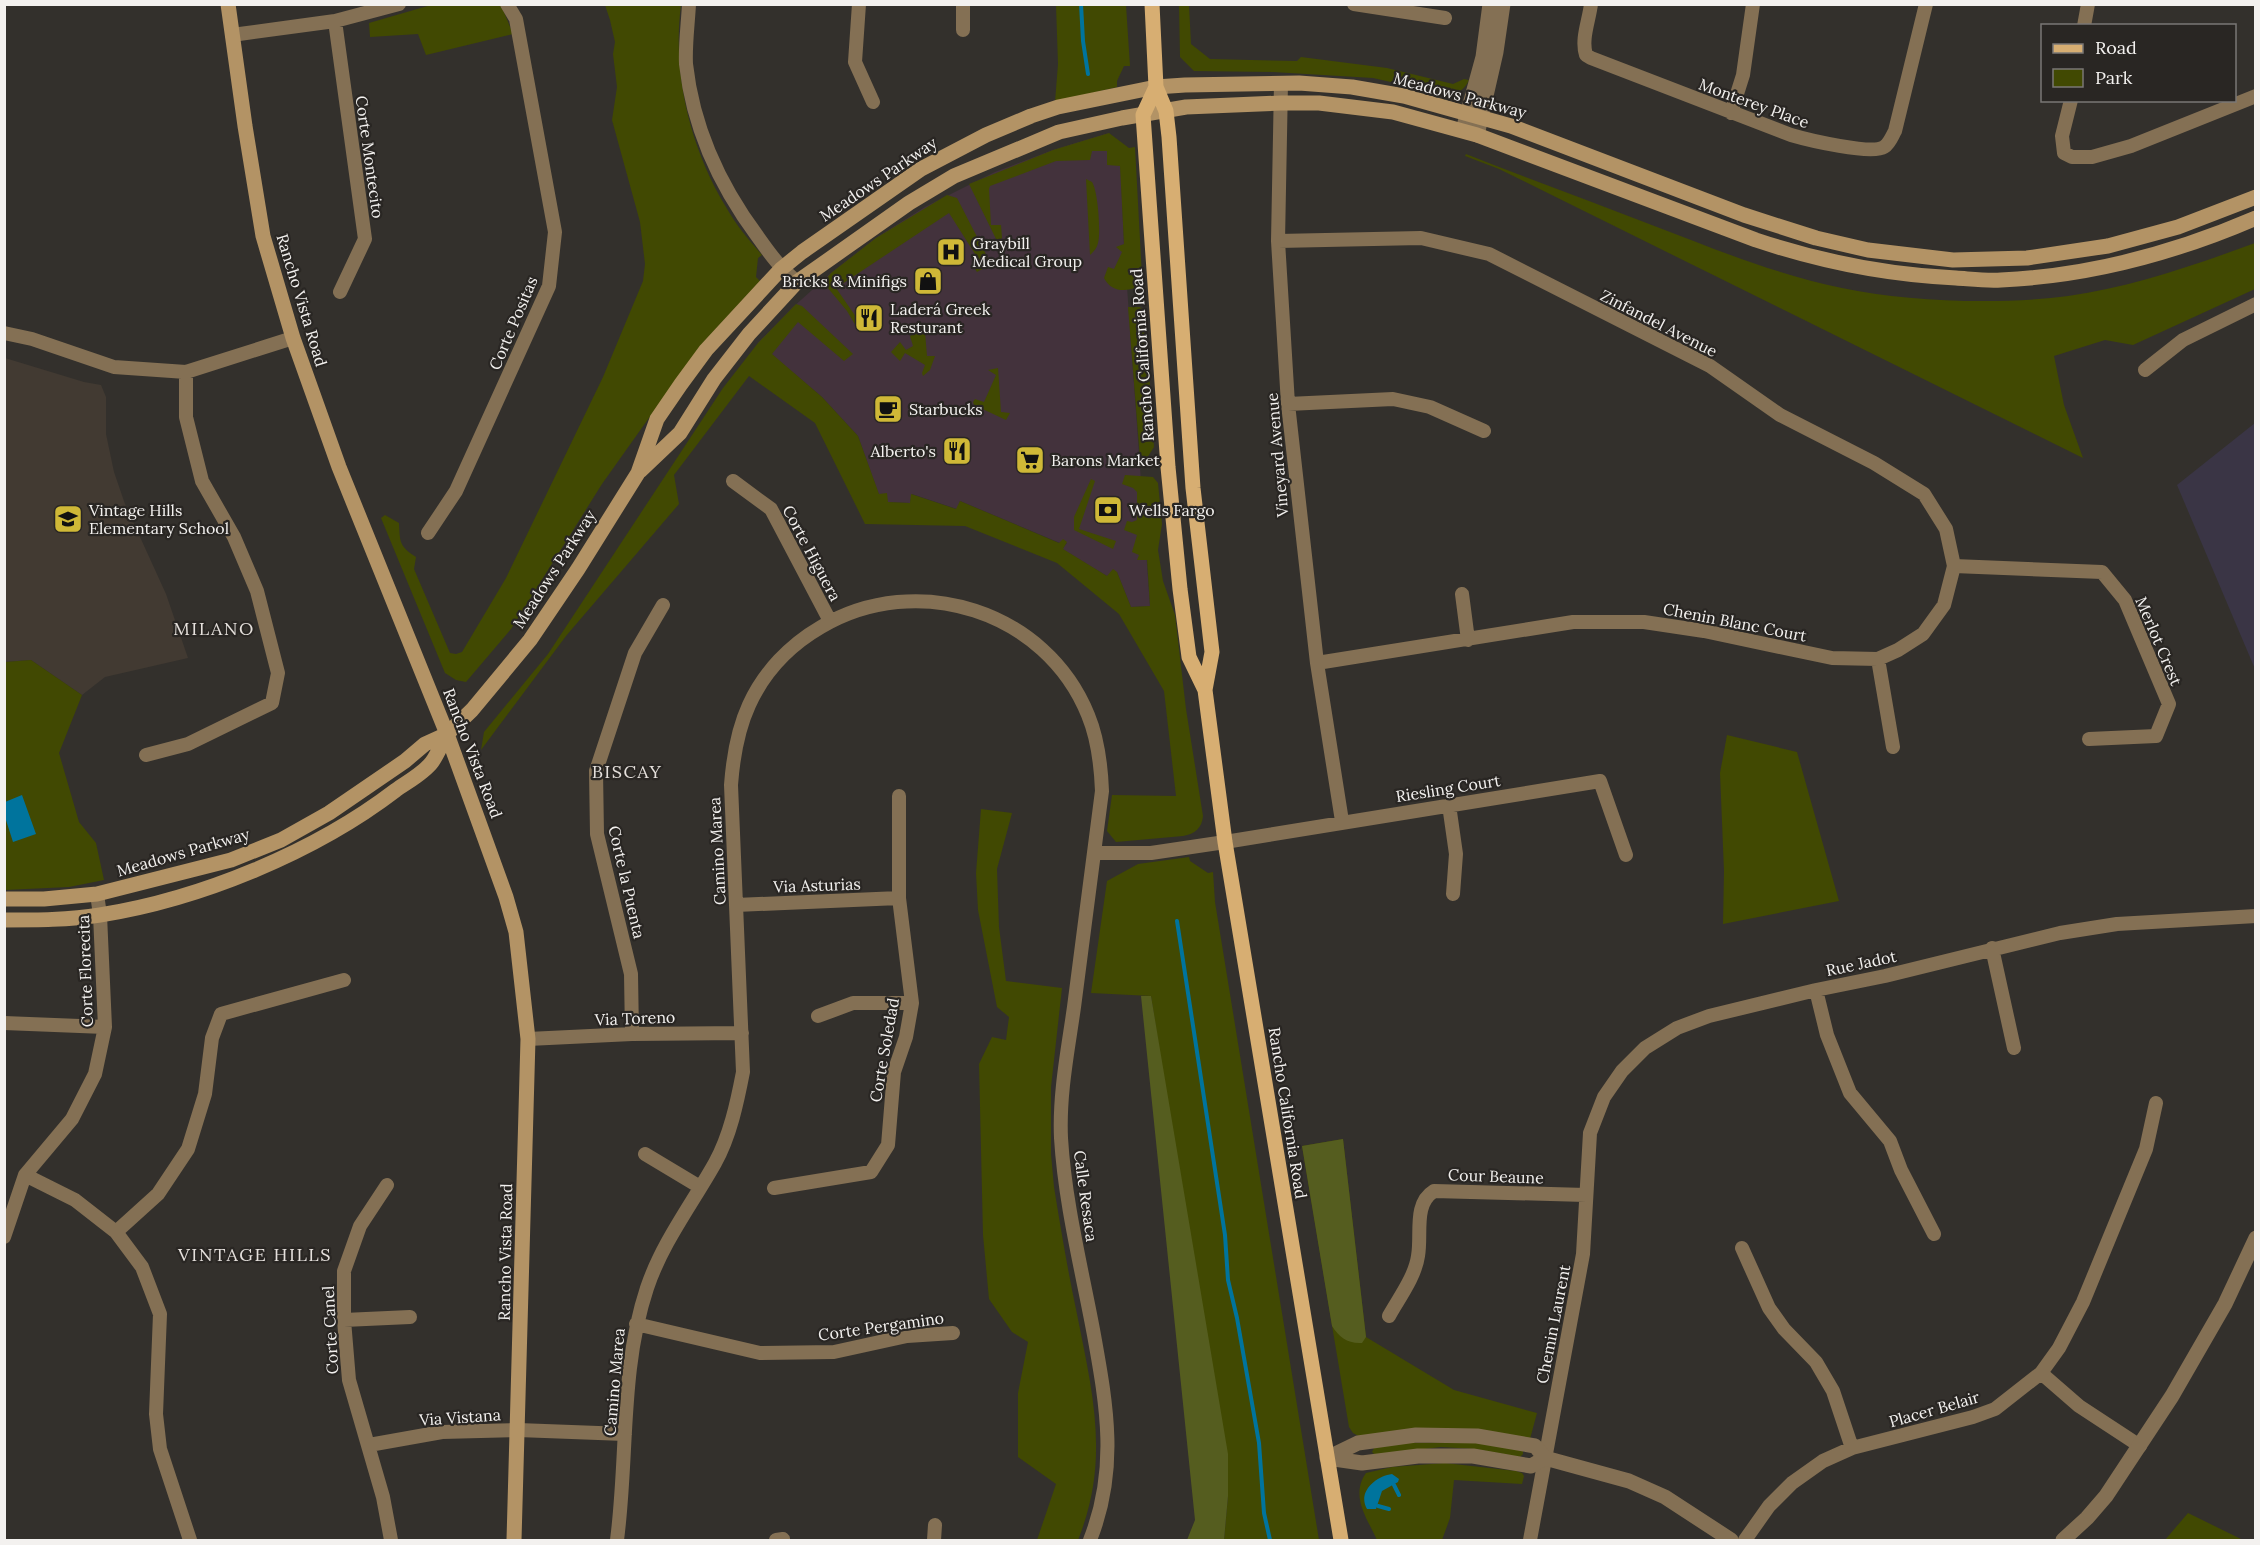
<svg xmlns="http://www.w3.org/2000/svg" width="2260" height="1545" font-family="Lora,serif">
<style>
.commercial{fill:#43323c}
.industrial{fill:#3a3545}
.built{fill:#423a32}
.green{fill:#414902}
.forest{fill:#555d1f}
.water{fill:#00749d}
.lines{fill:none;stroke-linecap:round;stroke-linejoin:round}
.stream{stroke:#00749d;stroke-width:4}
.minor{stroke:#847054;stroke-width:14}
.tertiary{stroke:#847054;stroke-width:15}
.secondary{stroke:#b39365;stroke-width:15}
.primary{stroke:#d7ae72;stroke-width:15}
.labels{text-anchor:middle;dominant-baseline:central;stroke-width:4.5;stroke-linejoin:round;paint-order:stroke}
.street-label{font-size:16px;fill:#f3f1ef;stroke:#292623}
.poi-label{font-size:16px;fill:#f3f1ef;stroke:#292623;text-anchor:start}
.neighbourhood-label{font-size:18px;letter-spacing:1.5px;fill:#e5e0dc;stroke:#292623}
</style>
<rect width="100%" height="100%" fill="#33302c"/>
<path class="commercial" d="M 1109,133 L 1120,154 L 1124,245 L 1150,606 L 1131,607 L 1117,572 L 1107,576 L 1062,549 L 1067,543 L 1060,543 L 960,501 L 957,509 L 912,494 L 910,503 L 888,502 L 879,495 L 858,436 L 822,397 L 758,343 L 792,308 L 831,273 L 876,238 L 925,207 L 995,172 L 1053,150 Z"/>
<path class="industrial" d="M 2255,423 L 2255,669 L 2177,485 Z"/>
<path class="built" d="M 5,358 L 84,382 L 101,385 L 106,397 L 106,434 L 114,472 L 125,504 L 166,594 L 188,658 L 105,677 L 82,695 L 31,660 L 5,662 Z"/>
<path class="green" d="M 431,5 L 501,5 L 513,34 L 426,55 L 418,34 L 370,37 L 369,23 Z
M 605,5 L 681,5 C 672,73 690,148 726,207 C 736,225 749,240 762,255 L 758,258 L 756,277 L 760,281 L 700,346 L 602,484 L 511,629 L 466,682 L 456,680 L 445,673 L 381,518 L 385,515 L 399,523 C 400,542 399,546 416,557 L 414,569 L 450,653 L 456,654 L 462,652 L 506,578 L 603,377 L 643,281 L 645,264 L 640,222 L 612,120 L 617,87 L 613,54 L 615,42 L 610,20 Z
M 1056,5 L 1126,5 L 1130,66 L 1124,66 L 1117,81 L 1117,87 L 1055,102 L 1058,64 Z
M 1179,5 L 1189,5 L 1191,44 L 1210,59 L 1297,61 L 1301,57 L 1387,68 L 1453,84 L 1464,79 L 1469,80 C 1465,89 1458,94 1448,95 L 1373,78 L 1273,72 L 1194,71 L 1180,57 Z
M 1109,133 L 1129,148 L 1135,147 L 1142,277 L 1138,287 C 1125,292 1111,292 1104,278 L 1108,267 L 1114,269 L 1122,252 L 1116,247 L 1124,244 L 1120,166 L 1107,165 L 1107,151 L 1092,151 L 1090,160 L 1056,161 L 990,186 L 989,189 L 991,225 L 1001,225 L 1002,238 L 999,240 L 996,239 L 969,184 L 1053,150 Z
M 1466,154 C 1529,179 1593,202 1657,227 C 1717,250 1778,275 1842,288 C 1908,302 2001,305 2068,296 C 2132,287 2195,265 2255,243 L 2255,289 L 2133,345 L 2105,340 L 2054,356 L 2064,405 L 2083,458 L 1499,169 L 1465,156 Z
M 1086,179 L 1092,182 C 1098,191 1101,232 1098,243 C 1097,248 1094,251 1090,255 Z
M 947,195 L 957,198 L 991,264 L 977,272 L 975,269 L 982,265 L 949,213 L 836,288 L 863,327 L 860,333 L 847,311 L 827,287 L 826,279 L 831,273 L 876,238 Z
M 796,304 L 802,306 L 853,354 L 844,361 L 798,322 L 772,354 L 822,397 L 858,436 L 879,494 L 887,493 L 888,502 L 910,503 L 911,494 L 956,509 L 960,501 L 1059,543 L 1063,539 L 1067,542 L 1063,549 L 1107,576 L 1113,569 L 1117,572 L 1131,607 L 1150,606 L 1147,560 L 1137,560 L 1139,555 L 1132,552 L 1137,535 L 1124,530 L 1127,521 L 1132,522 L 1137,520 L 1137,492 L 1133,488 L 1122,484 L 1125,475 L 1153,477 L 1158,483 L 1162,524 L 1158,550 L 1163,581 L 1175,615 L 1186,709 L 1203,816 C 1202,828 1195,834 1183,836 L 1116,842 L 1107,831 L 1112,795 L 1176,796 L 1164,691 L 1119,614 L 1057,563 L 965,526 L 865,524 L 815,423 L 749,376 L 674,475 L 679,504 L 566,636 L 481,750 L 484,732 L 548,654 L 723,388 L 758,343 Z
M 1128,307 L 1140,307 L 1145,312 L 1154,447 L 1147,458 L 1140,459 Z
M 929,324 L 935,327 L 933,331 L 925,332 L 927,356 L 935,356 L 930,370 L 923,376 L 922,373 L 925,365 L 905,353 L 900,361 L 891,352 L 900,342 L 906,350 L 913,346 L 910,336 Z
M 998,368 L 1001,412 L 1010,413 L 1006,420 L 974,405 L 973,402 L 975,399 L 984,402 L 996,375 L 988,370 Z
M 1091,479 L 1095,481 L 1079,529 L 1116,541 L 1113,549 L 1074,530 L 1074,517 Z
M 31,660 L 82,695 L 59,753 L 79,822 L 96,843 L 104,880 L 69,887 L 5,890 L 5,662 Z
M 1727,735 L 1797,752 L 1839,901 L 1723,924 L 1724,871 L 1720,773 Z
M 981,809 L 1012,813 L 997,869 L 999,927 L 1006,981 L 1062,988 L 1051,1087 L 1051,1154 L 1054,1187 C 1061,1230 1068,1272 1077,1314 C 1093,1395 1110,1460 1078,1540 L 1037,1540 L 1056,1484 L 1018,1457 L 1018,1393 L 1028,1342 L 1012,1332 L 989,1299 L 983,1235 L 979,1064 L 992,1037 L 1006,1040 L 1009,1017 L 997,1007 L 978,910 L 976,873 Z
M 1189,857 L 1190,861 L 1208,873 L 1213,872 L 1215,902 L 1319,1540 L 1224,1540 L 1228,1496 L 1151,996 L 1091,993 L 1107,881 L 1138,864 Z
M 1343,1139 L 1366,1337 L 1454,1390 L 1537,1413 L 1530,1439 L 1362,1438 L 1353,1433 L 1349,1427 L 1302,1146 Z
M 1475,1442 L 1523,1451 L 1523,1454 L 1520,1457 L 1475,1449 L 1441,1447 L 1375,1455 L 1372,1452 L 1374,1448 L 1407,1443 Z
M 1445,1463 L 1516,1471 L 1522,1473 L 1524,1476 L 1522,1484 L 1454,1480 L 1450,1518 L 1442,1540 L 1377,1540 C 1367,1518 1350,1496 1366,1473 L 1392,1467 Z
M 2188,1513 L 2243,1540 L 2165,1540 Z"/>
<path class="forest" d="M 1141,996 L 1151,996 L 1228,1454 L 1228,1496 L 1224,1540 L 1187,1540 L 1195,1520 Z
M 1343,1139 L 1366,1337 L 1362,1343 C 1348,1344 1339,1337 1332,1326 L 1302,1146 Z"/>
<path class="water" d="M 22,795 L 36,834 L 13,842 L 5,817 L 5,802 Z
M 1392,1474 L 1399,1479 L 1398,1482 L 1382,1491 L 1376,1509 L 1367,1509 C 1357,1492 1376,1476 1392,1474 Z"/>
<g class="lines">
<path class="stream" d="M 1081,4 L 1083,41 L 1088,74
M 1177,921 L 1225,1235 L 1228,1280 L 1237,1318 L 1259,1443 L 1264,1513 L 1270,1540
M 1394,1485 L 1399,1495
M 1378,1506 L 1389,1509"/>
<path class="minor" d="M 689,4 C 688,24 685,45 686,64 C 693,128 720,186 758,237 C 770,254 781,269 797,282
M 859,4 L 855,62 L 873,102
M 1354,4 L 1445,18
M 1591,4 C 1589,21 1581,39 1586,55 L 1591,58 L 1791,135 C 1808,140 1872,155 1884,147 C 1890,143 1892,136 1895,131 L 1926,4
M 335,21 L 365,239 L 340,292
M 2084,26 L 2088,4
M 963,30 L 963,4
M 232,35 L 335,21 L 399,4
M 1281,83 L 1278,241 L 1288,404 L 1317,663 L 1342,821
M 2071,100 L 2062,136 L 2064,153 L 2072,157 L 2092,157 L 2131,146 L 2256,96
M 1731,113 L 1743,75 L 1753,4
M 1278,241 L 1421,238 L 1489,254 L 1710,366 L 1780,415 L 1874,463 L 1924,494 L 1946,529 L 1954,566 L 1944,605 L 1923,634 L 1898,650 L 1878,659 L 1832,658 L 1704,631 L 1644,622 L 1573,622 L 1317,663
M 4,333 L 32,339 L 114,367 L 186,372 L 293,338
M 2145,370 L 2183,340 L 2256,304
M 1288,404 L 1393,399 L 1430,407 L 1484,431
M 733,481 L 771,509 L 830,621
M 428,533 L 456,491 L 549,286 L 555,232 L 516,19 L 507,4
M 1954,566 L 2102,572 L 2125,600 L 2169,704 L 2156,736 L 2089,739
M 1462,594 L 1468,640
M 1878,659 L 1893,747
M 146,755 L 188,744 L 272,703 L 278,673 L 257,591 L 234,537 L 202,481 L 186,417 L 186,372
M 1449,805 L 1456,854 L 1453,894
M 1094,853 L 1151,853 L 1225,842 L 1600,781 L 1626,855
M 736,905 L 899,898
M 1992,948 L 2014,1048
M 1816,990 L 1827,1035 L 1850,1093 L 1890,1141 L 1901,1170 L 1934,1234
M 818,1016 L 853,1003 L 912,1003
M 4,1023 L 105,1027
M 632,1034 L 631,974 L 597,834 L 596,771 L 635,653 L 663,605
M 528,1039 L 632,1034 L 742,1033
M 645,1154 L 700,1187
M 25,1175 L 75,1200 L 116,1232 L 142,1267 L 160,1314 L 156,1414 L 160,1449 L 190,1540
M 387,1185 L 360,1226 L 344,1271 L 344,1320 L 349,1380 L 383,1497 L 391,1540
M 774,1188 L 871,1172 L 888,1145 L 894,1072 L 906,1037 L 912,1003 L 899,898 L 899,796
M 116,1232 L 158,1194 L 188,1149 L 205,1094 L 212,1038 L 221,1014 L 344,980
M 4,1237 L 25,1175 L 72,1119 L 95,1074 L 105,1027 L 100,915 L 97,894
M 1742,1248 L 1769,1308 L 1784,1329 L 1816,1362 L 1833,1391 L 1852,1448
M 1389,1316 C 1399,1298 1415,1277 1418,1256 C 1422,1234 1413,1204 1434,1191 L 1586,1195
M 344,1320 L 410,1317
M 636,1324 L 760,1353 L 834,1352 L 907,1336 L 953,1333
M 2041,1373 L 2079,1406 L 2140,1446
M 369,1445 L 442,1432 L 518,1430 L 625,1434
M 617,1540 C 628,1456 620,1369 647,1288 C 662,1243 692,1204 715,1163 C 730,1136 737,1103 743,1072 L 731,785 C 733,758 737,731 749,705 C 764,672 790,645 821,627 C 917,570 1046,611 1088,715 C 1098,739 1101,765 1102,791 C 1093,863 1084,935 1074,1007 C 1068,1050 1059,1094 1061,1138 C 1065,1204 1082,1270 1094,1335 C 1107,1407 1118,1470 1090,1540
M 776,1540 L 783,1539
M 934,1540 L 935,1525
M 1530,1540 L 1583,1254 L 1590,1133 L 1604,1097 L 1622,1071 L 1645,1048 L 1677,1028 L 1709,1016 L 1816,990 L 1885,976 L 2060,933 L 2117,924 L 2256,916
M 1745,1540 L 1769,1506 L 1792,1483 L 1823,1461 L 1852,1448 L 1973,1417 L 1995,1409 L 2041,1373 L 2059,1348 L 2083,1302 L 2146,1149 L 2156,1103"/>
<path class="tertiary" d="M 1463,130 L 1483,57 L 1490,4
M 1477,135 L 1496,52 L 1503,4
M 1327,1458 L 1358,1443 L 1416,1435 L 1477,1436 L 1535,1446 L 1545,1458 L 1629,1481 L 1665,1497 L 1731,1540
M 1327,1458 L 1362,1463 L 1418,1456 L 1473,1456 L 1531,1466 L 1545,1458
M 2063,1540 L 2087,1518 L 2106,1496 L 2172,1396 L 2225,1304 L 2256,1238"/>
<path class="secondary" d="M 228,4 L 245,126 L 263,236 L 293,338 L 339,467 L 447,734 L 506,897 L 516,932 L 528,1039 L 514,1540
M 640,471 L 680,433 L 714,379 L 749,334 L 797,282 L 909,203 L 954,176 L 1059,132 L 1122,118 L 1186,107 L 1281,103 L 1319,103 L 1393,112 L 1477,135 L 1756,240 C 1822,262 1887,275 1956,278 C 1971,279 1986,281 2001,280 C 2089,276 2175,253 2256,218
M 4,899 L 44,899 L 97,894 L 231,860 L 281,840 L 329,813 L 405,761 L 425,744 L 447,734 L 472,710 L 530,640 L 578,569 L 638,473 L 657,419 L 681,384 L 706,350 L 781,269 L 802,252 L 921,169 L 986,135 L 1031,116 L 1058,107 L 1156,87 L 1185,85 L 1299,83 L 1352,87 L 1404,96 L 1511,126 L 1744,215 L 1816,238 L 1868,250 L 1953,260 L 2027,258 L 2108,246 L 2178,227 L 2256,197
M 4,920 C 36,920 69,920 100,915 C 201,899 315,852 396,790 C 407,782 424,773 432,762 C 438,754 442,743 447,734"/>
<path class="primary" d="M 1152,4 L 1156,87 L 1166,111 L 1169,137 L 1193,488 L 1212,652 L 1205,690 L 1225,842 L 1341,1540
M 1156,87 L 1143,115 L 1168,467 L 1180,589 L 1189,657 L 1205,690"/>
</g>
<defs>
<g id="hospital-square" transform="scale(1.5)"><rect x="-9" y="-9" width="18" height="18" rx="4" fill="#cfb837" stroke="#292623"/><path d="M-5-5h3v3.5h4V-5h3V5h-3V1.5h-4V5h-3Z" fill="#111"/></g>
<g id="shop-square" transform="scale(1.5)"><rect x="-9" y="-9" width="18" height="18" rx="4" fill="#cfb837" stroke="#292623"/><path d="M-5-2.5h2.3a2.7 3.5 0 0 1 5.4 0H5L5.5 6h-11ZM-1.5-2.5h3a1.5 2.3 0 0 0-3 0Z" fill="#111"/></g>
<g id="restaurant-square" transform="scale(1.5)"><rect x="-9" y="-9" width="18" height="18" rx="4" fill="#cfb837" stroke="#292623"/><path d="M-5-6h1v4h1v-4h1v4h1v-4h1v5L-1.5 .5V6h-2V.5L-5-1ZM5-6V6H3V1.5H1.5Q1.5-4 5-6Z" fill="#111"/></g>
<g id="cafe-square" transform="scale(1.5)"><rect x="-9" y="-9" width="18" height="18" rx="4" fill="#cfb837" stroke="#292623"/><path d="M-5.5-4.5H6V0H3Q3 3.5 0 3.5H-2.5Q-5.5 3.5-5.5 0ZM3-3.2v2h1.7v-2ZM-6 4.5H4V6H-6Z" fill="#111"/></g>
<g id="supermarket-square" transform="scale(1.5)"><rect x="-9" y="-9" width="18" height="18" rx="4" fill="#cfb837" stroke="#292623"/><path d="M-6-5.5h2.5l.6 2H6L4.5 2H-2.5L-4.4-4H-6ZM-1.5 3.2a1.3 1.3 0 1 0 .1 0ZM3 3.2a1.3 1.3 0 1 0 .1 0Z" fill="#111"/></g>
<g id="bank-square" transform="scale(1.5)"><rect x="-9" y="-9" width="18" height="18" rx="4" fill="#cfb837" stroke="#292623"/><path d="M-6-4H6V4H-6ZM0-2.3a2.3 2.3 0 1 0 0 4.6a2.3 2.3 0 1 0 0-4.6Z" fill="#111"/></g>
<g id="school-square" transform="scale(1.5)"><rect x="-9" y="-9" width="18" height="18" rx="4" fill="#cfb837" stroke="#292623"/><path d="M0-5L7-2L0 1L-7-2ZM-4 1L0 2.5L4 1V4Q0 6-4 4Z" fill="#111"/></g>
</defs>
<g fill-rule="evenodd">
<use href="#hospital-square" x="951" y="252"/>
<use href="#shop-square" x="928" y="281"/>
<use href="#restaurant-square" x="869" y="318"/>
<use href="#cafe-square" x="888" y="409"/>
<use href="#restaurant-square" x="957" y="451"/>
<use href="#supermarket-square" x="1030" y="460"/>
<use href="#bank-square" x="1108" y="510"/>
<use href="#school-square" x="68" y="519"/>
</g>
<g class="labels">
<g class="street-label">
<text transform="translate(1460 95) rotate(15)">Meadows Parkway</text>
<text transform="translate(1754 103) rotate(20)">Monterey Place</text>
<text transform="translate(370 157) rotate(82)">Corte Montecito</text>
<text transform="translate(878 179) rotate(-34)">Meadows Parkway</text>
<text transform="translate(302 300) rotate(73)">Rancho Vista Road</text>
<text transform="translate(513 323) rotate(-67)">Corte Positas</text>
<text transform="translate(1659 323) rotate(27)">Zinfandel Avenue</text>
<text transform="translate(1142 355) rotate(-94)">Rancho California Road</text>
<text transform="translate(1277 455) rotate(-95)">Vineyard Avenue</text>
<text transform="translate(812 553) rotate(62)">Corte Higuera</text>
<text transform="translate(554 569) rotate(-57)">Meadows Parkway</text>
<text transform="translate(1735 622) rotate(11)">Chenin Blanc Court</text>
<text transform="translate(2159 641) rotate(67)">Merlot Crest</text>
<text transform="translate(473 753) rotate(69)">Rancho Vista Road</text>
<text transform="translate(1448 788) rotate(-9)">Riesling Court</text>
<text transform="translate(717 851) rotate(-93)">Camino Marea</text>
<text transform="translate(183 852) rotate(-16)">Meadows Parkway</text>
<text transform="translate(627 882) rotate(77)">Corte la Puenta</text>
<text transform="translate(817 885) rotate(-2)">Via Asturias</text>
<text transform="translate(1861 963) rotate(-12)">Rue Jadot</text>
<text transform="translate(85 971) rotate(-92)">Corte Florecita</text>
<text transform="translate(635 1018) rotate(-2)">Via Toreno</text>
<text transform="translate(884 1050) rotate(-80)">Corte Soledad</text>
<text transform="translate(1288 1113) rotate(81)">Rancho California Road</text>
<text transform="translate(1496 1176) rotate(2)">Cour Beaune</text>
<text transform="translate(1086 1196) rotate(82)">Calle Resaca</text>
<text transform="translate(505 1252) rotate(-89)">Rancho Vista Road</text>
<text transform="translate(1553 1324) rotate(-79)">Chemin Laurent</text>
<text transform="translate(881 1326) rotate(-8)">Corte Pergamino</text>
<text transform="translate(330 1330) rotate(-93)">Corte Canel</text>
<text transform="translate(614 1382) rotate(-85)">Camino Marea</text>
<text transform="translate(1934 1409) rotate(-16)">Placer Belair</text>
<text transform="translate(460 1417) rotate(-4)">Via Vistana</text>
</g>
<g class="poi-label">
<text x="972" y="243">Graybill<tspan x="972" dy="18">Medical Group</tspan></text>
<text x="907" y="281" text-anchor="end">Bricks &amp; Minifigs</text>
<text x="890" y="309">Laderá Greek<tspan x="890" dy="18">Resturant</tspan></text>
<text x="909" y="409">Starbucks</text>
<text x="936" y="451" text-anchor="end">Alberto's</text>
<text x="1051" y="460">Barons Market</text>
<text x="89" y="510">Vintage Hills<tspan x="89" dy="18">Elementary School</tspan></text>
<text x="1129" y="510">Wells Fargo</text>
</g>
<g class="neighbourhood-label">
<text x="214" y="628">MILANO</text>
<text x="627" y="771">BISCAY</text>
<text x="255" y="1254">VINTAGE HILLS</text>
</g>
</g>
<rect width="2260" height="1545" fill="none" stroke="#f3f1ef" stroke-width="12"/>
<rect x="2041" y="24" width="195" height="78" fill="#292623" stroke="#7a7775" stroke-width="1.5"/>
<rect x="2053" y="44" width="30" height="9" fill="#d7ae72" stroke="#7a7775" stroke-width="1.5"/>
<text x="2095" y="54" font-size="18" fill="#f3f1ef">Road</text>
<rect x="2053" y="69" width="30" height="18" fill="#414902" stroke="#7a7775" stroke-width="1.5"/>
<text x="2095" y="84" font-size="18" fill="#f3f1ef">Park</text>
</svg>
